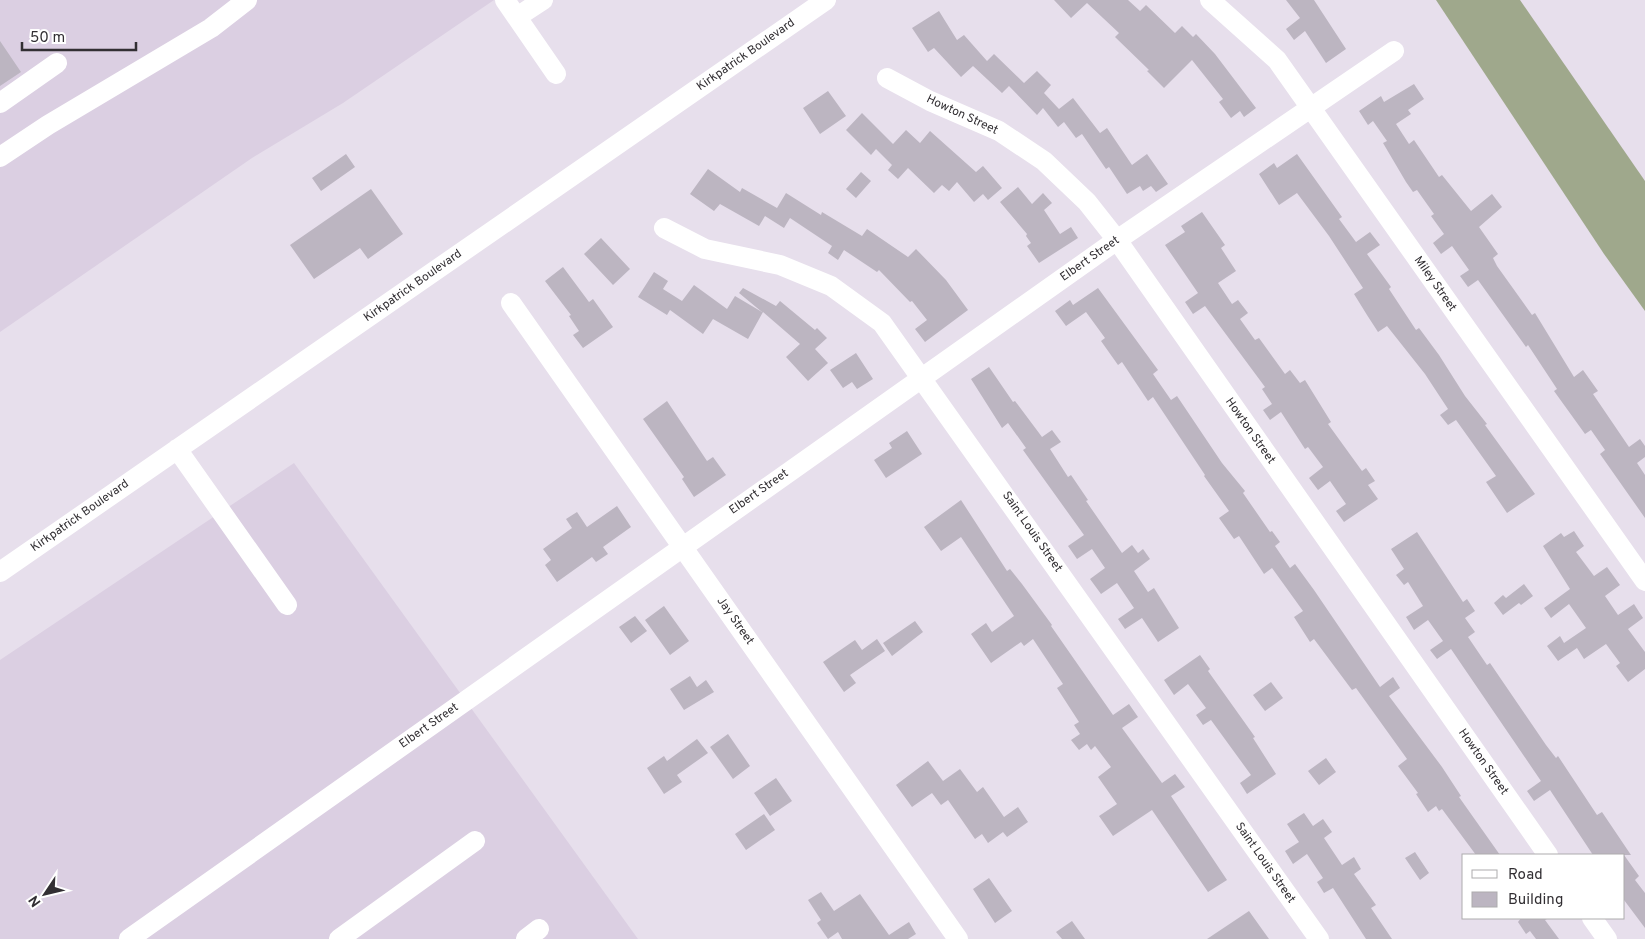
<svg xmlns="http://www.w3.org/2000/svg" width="1645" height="939" font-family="Overpass,sans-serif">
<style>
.built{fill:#dbcfe2}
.forest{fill:#9fa88c}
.building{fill:#bcb5c1}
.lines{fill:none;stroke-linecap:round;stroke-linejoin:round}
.minor{stroke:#fff;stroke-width:20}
.labels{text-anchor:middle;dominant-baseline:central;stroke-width:4;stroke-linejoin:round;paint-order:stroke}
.street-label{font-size:12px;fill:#322f33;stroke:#fff}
</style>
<rect width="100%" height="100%" fill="#e7dfec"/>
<path class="built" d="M 0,0 L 494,0 L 343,103 L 252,158 L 0,332 Z
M 294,463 L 638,939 L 137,939 L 130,931 L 119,939 L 0,939 L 0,660 Z"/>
<path class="forest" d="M 1436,0 L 1520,0 L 1645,181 L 1645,311 L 1604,254 Z"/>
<path class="building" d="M 1054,0 L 1128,0 L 1140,11 L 1146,5 L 1175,33 L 1182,26 L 1193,37 L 1196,34 L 1215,54 L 1256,108 L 1244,117 L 1240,111 L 1231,118 L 1219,102 L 1223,99 L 1192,60 L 1164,88 L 1147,71 L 1149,70 L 1115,37 L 1119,33 L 1087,3 L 1071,18 Z
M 1286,0 L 1314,0 L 1346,49 L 1326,63 L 1305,31 L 1294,40 L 1286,29 L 1300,18 Z
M 939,11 L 957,40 L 964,35 L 987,61 L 994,54 L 1024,83 L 1037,71 L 1051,85 L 1044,93 L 1059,109 L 1073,98 L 1100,133 L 1107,128 L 1132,165 L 1147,154 L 1168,184 L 1156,192 L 1151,186 L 1143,191 L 1140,186 L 1127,194 L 1109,167 L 1106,169 L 1082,134 L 1076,138 L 1064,122 L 1058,127 L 1043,108 L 1037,115 L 1009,86 L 1002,93 L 973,66 L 961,77 L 934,48 L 928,52 L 912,28 Z
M 0,41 L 21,72 L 0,86 Z
M 1414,84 L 1424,99 L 1408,110 L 1411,114 L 1396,124 L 1409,144 L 1414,140 L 1439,177 L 1442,175 L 1471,211 L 1492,194 L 1502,207 L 1479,227 L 1498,254 L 1493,258 L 1497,266 L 1532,315 L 1535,313 L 1574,377 L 1583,370 L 1598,391 L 1593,394 L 1629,447 L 1640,439 L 1645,446 L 1645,457 L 1637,463 L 1645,475 L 1645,518 L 1600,454 L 1605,450 L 1591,430 L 1585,434 L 1554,391 L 1557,389 L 1528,345 L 1526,347 L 1478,280 L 1468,287 L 1460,276 L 1469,270 L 1452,246 L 1441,254 L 1433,243 L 1444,234 L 1431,216 L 1434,214 L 1417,190 L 1413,192 L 1406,182 L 1383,143 L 1387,141 L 1373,121 L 1368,125 L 1359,111 L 1381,96 L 1384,102 Z
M 828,91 L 846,116 L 820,134 L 803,108 Z
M 862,113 L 893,144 L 906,130 L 920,143 L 930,131 L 976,172 L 983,166 L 1002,188 L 988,200 L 983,194 L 974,202 L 957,182 L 949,191 L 942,185 L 934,193 L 908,168 L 898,179 L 888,170 L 892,165 L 876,149 L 871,155 L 846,130 Z
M 346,154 L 355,167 L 321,191 L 312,178 Z
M 1297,154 L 1342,217 L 1339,219 L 1356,242 L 1370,232 L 1380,245 L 1367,254 L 1391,287 L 1389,289 L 1416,330 L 1419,328 L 1439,355 L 1465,396 L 1487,424 L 1485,425 L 1535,494 L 1507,513 L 1486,482 L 1496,476 L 1456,420 L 1448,425 L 1440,415 L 1448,409 L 1425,374 L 1387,326 L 1378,332 L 1367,315 L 1354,294 L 1363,288 L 1329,236 L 1297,193 L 1279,205 L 1259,174 L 1274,163 L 1277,168 Z
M 708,169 L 740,192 L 742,188 L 777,208 L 786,193 L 821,215 L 822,212 L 862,236 L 867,229 L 908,257 L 916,249 L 946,280 L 968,310 L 925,342 L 915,329 L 927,320 L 912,301 L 910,302 L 879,270 L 877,272 L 844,250 L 838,260 L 828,253 L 832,246 L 790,218 L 784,228 L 765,216 L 759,226 L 720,204 L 714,211 L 690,194 Z
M 861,172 L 871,181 L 856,198 L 846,189 Z
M 1018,187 L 1032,204 L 1043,193 L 1052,203 L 1044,210 L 1060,234 L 1071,227 L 1078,238 L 1039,263 L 1027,246 L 1031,243 L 1026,236 L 1027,234 L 1000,202 Z
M 371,189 L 403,234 L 368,259 L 360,248 L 314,279 L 290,245 Z
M 1202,212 L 1225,245 L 1221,248 L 1236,271 L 1218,283 L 1232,304 L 1238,300 L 1248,313 L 1240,319 L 1255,340 L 1259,338 L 1285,374 L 1290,370 L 1300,383 L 1305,380 L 1331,422 L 1328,424 L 1362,471 L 1366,468 L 1375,481 L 1368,485 L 1378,499 L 1344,522 L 1336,511 L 1346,504 L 1330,481 L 1318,490 L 1309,478 L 1323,467 L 1308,447 L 1305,449 L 1281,412 L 1270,420 L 1263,410 L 1272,404 L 1262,389 L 1265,387 L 1205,306 L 1193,314 L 1185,302 L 1198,293 L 1165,245 L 1185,232 L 1181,226 Z
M 601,238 L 630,269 L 613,285 L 584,254 Z
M 563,267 L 589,302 L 593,299 L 613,327 L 583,348 L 573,335 L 579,331 L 569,316 L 571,315 L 545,281 Z
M 654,272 L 668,281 L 663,289 L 682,301 L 694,285 L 727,309 L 735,296 L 762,312 L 739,293 L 743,288 L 776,306 L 780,301 L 815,330 L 817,328 L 827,338 L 815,349 L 828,363 L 808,381 L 786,357 L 800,344 L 763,312 L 748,339 L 713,319 L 703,334 L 670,310 L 667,315 L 638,297 Z
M 1098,288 L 1158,370 L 1153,374 L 1171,400 L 1177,396 L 1222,463 L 1245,491 L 1243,493 L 1270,532 L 1272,531 L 1280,542 L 1275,546 L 1290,568 L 1295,564 L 1314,590 L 1380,687 L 1393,677 L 1400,688 L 1389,696 L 1442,767 L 1461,796 L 1459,797 L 1500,855 L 1476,855 L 1442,809 L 1439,811 L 1436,806 L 1428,812 L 1416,794 L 1418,793 L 1398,766 L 1407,759 L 1356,688 L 1352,690 L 1314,639 L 1310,642 L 1294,617 L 1303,611 L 1272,568 L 1264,574 L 1239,536 L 1234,539 L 1219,518 L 1229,511 L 1204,476 L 1205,475 L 1153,397 L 1148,401 L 1122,362 L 1118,365 L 1101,341 L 1105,338 L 1086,312 L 1066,326 L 1055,311 L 1070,300 L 1073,305 Z
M 856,353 L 873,379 L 857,389 L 852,382 L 843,388 L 830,370 Z
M 989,367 L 1013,402 L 1015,401 L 1042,437 L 1052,430 L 1061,442 L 1050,449 L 1068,477 L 1071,475 L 1088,500 L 1086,501 L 1122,553 L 1132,545 L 1138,553 L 1143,549 L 1150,559 L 1134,571 L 1148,592 L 1154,588 L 1179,628 L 1158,642 L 1142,618 L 1125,629 L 1118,619 L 1134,608 L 1117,583 L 1101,594 L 1090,579 L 1105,568 L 1092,549 L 1077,559 L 1068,546 L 1084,535 L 1023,450 L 1026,448 L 1008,423 L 1002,428 L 971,379 Z
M 667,401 L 707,461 L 713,457 L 726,475 L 694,497 L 682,479 L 684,477 L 643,419 Z
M 907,431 L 922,454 L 886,478 L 874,460 L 892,448 L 889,443 Z
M 961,500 L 1007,571 L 1010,569 L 1022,584 L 1052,625 L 1051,626 L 1113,715 L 1129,704 L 1138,717 L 1122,728 L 1162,783 L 1175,774 L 1185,787 L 1171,796 L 1227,880 L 1208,892 L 1152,810 L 1113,836 L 1099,816 L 1117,804 L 1098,777 L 1111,767 L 1095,746 L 1091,750 L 1087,744 L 1079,750 L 1071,740 L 1080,734 L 1074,725 L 1079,722 L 1057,688 L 1063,684 L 1033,639 L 1024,646 L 1021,642 L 991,663 L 971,634 L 986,623 L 992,632 L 1014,616 L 961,537 L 941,551 L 924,527 Z
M 617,506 L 631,527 L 603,547 L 608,554 L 596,562 L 592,557 L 557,582 L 545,565 L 551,560 L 543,549 L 572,528 L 566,519 L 577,512 L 587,527 Z
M 1574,531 L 1584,546 L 1576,552 L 1594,576 L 1607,567 L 1620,585 L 1605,596 L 1618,615 L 1634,604 L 1643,618 L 1628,629 L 1645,652 L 1645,669 L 1628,682 L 1616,666 L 1620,663 L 1606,644 L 1584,659 L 1577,648 L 1558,661 L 1547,646 L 1560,636 L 1564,643 L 1586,628 L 1569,604 L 1551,618 L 1544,608 L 1570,589 L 1543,546 L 1561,533 L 1564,537 Z
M 1417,532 L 1463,602 L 1467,599 L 1475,611 L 1465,618 L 1475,632 L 1468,637 L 1487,665 L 1490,663 L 1546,745 L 1556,758 L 1558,756 L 1597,815 L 1602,812 L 1631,855 L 1624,855 L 1639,876 L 1635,880 L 1645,893 L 1645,928 L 1624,900 L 1624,855 L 1593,855 L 1550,790 L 1534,801 L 1527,791 L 1541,781 L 1451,649 L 1437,659 L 1430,650 L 1443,641 L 1428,620 L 1414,630 L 1406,617 L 1423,606 L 1408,582 L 1404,585 L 1396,575 L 1404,569 L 1391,549 Z
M 1524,584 L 1533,596 L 1521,605 L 1519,603 L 1503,615 L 1494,603 L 1503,595 L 1506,598 Z
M 664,606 L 689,641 L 670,655 L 645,620 Z
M 635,616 L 647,631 L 631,643 L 619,627 Z
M 915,621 L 923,632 L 892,656 L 883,643 Z
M 877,639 L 885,651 L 850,675 L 856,683 L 844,692 L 823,662 L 855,640 L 862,650 Z
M 1200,655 L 1210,669 L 1208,671 L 1255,737 L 1253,738 L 1276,774 L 1247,794 L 1240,783 L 1251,775 L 1211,720 L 1203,725 L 1196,715 L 1206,708 L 1188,684 L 1174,695 L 1164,680 Z
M 690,676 L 697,687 L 706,680 L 714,692 L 684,710 L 670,689 Z
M 1271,682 L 1283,698 L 1265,711 L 1253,695 Z
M 728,734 L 750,766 L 733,779 L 710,747 Z
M 697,739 L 708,753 L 677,775 L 682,782 L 664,794 L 647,768 L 664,756 L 667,761 Z
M 1326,758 L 1336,772 L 1319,785 L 1308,771 Z
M 928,761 L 943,781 L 960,769 L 977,792 L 983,787 L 1004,817 L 1018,807 L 1028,822 L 1007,837 L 1003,832 L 988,843 L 982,834 L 975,839 L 948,800 L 941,805 L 932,793 L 912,807 L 896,785 Z
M 776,778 L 792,801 L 770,816 L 754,793 Z
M 1304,813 L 1313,826 L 1323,819 L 1332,832 L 1324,838 L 1342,865 L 1354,857 L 1361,869 L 1354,874 L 1376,905 L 1371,908 L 1392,939 L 1366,939 L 1333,888 L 1324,893 L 1317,882 L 1323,878 L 1307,854 L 1293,864 L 1285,851 L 1299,842 L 1287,824 Z
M 764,814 L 775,830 L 746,850 L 735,834 Z
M 1415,852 L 1429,873 L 1420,880 L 1405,858 Z
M 989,878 L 1012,911 L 995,923 L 973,889 Z
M 821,892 L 834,911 L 860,894 L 889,935 L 909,922 L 916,934 L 908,939 L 842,939 L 838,932 L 828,939 L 817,923 L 821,920 L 808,900 Z
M 1249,911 L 1269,939 L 1207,939 Z
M 1521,918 L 1549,918 L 1545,920 L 1559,939 L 1536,939 L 1530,931 L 1526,934 L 1518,922 Z
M 1072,921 L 1085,939 L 1062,939 L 1056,932 Z"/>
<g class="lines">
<path class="minor" d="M 505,0 L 556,74
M 1210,0 L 1277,60 L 1645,581
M 517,17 L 543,0
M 887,78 L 930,101 L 999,131 L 1044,161 L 1087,202 L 1117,240 L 1548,855
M 0,103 L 57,63
M 0,157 L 48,125 L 211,28 L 247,0
M 664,228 L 705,249 L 780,265 L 831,286 L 882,323 L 1319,939
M 511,303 L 958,939
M 177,449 L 287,605
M 0,572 L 826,0
M 1592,918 L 1607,939
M 129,939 L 1117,240 L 1394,51
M 339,939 L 475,841
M 526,939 L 539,929"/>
</g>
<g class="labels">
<g class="street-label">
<text transform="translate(746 55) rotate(-35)">Kirkpatrick Boulevard</text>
<text transform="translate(962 115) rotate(25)">Howton Street</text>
<text transform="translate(1090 259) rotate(-35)">Elbert Street</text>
<text transform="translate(1435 284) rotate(55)">Miley Street</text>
<text transform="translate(413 286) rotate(-35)">Kirkpatrick Boulevard</text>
<text transform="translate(1250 431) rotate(55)">Howton Street</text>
<text transform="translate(759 492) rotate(-35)">Elbert Street</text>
<text transform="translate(80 516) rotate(-35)">Kirkpatrick Boulevard</text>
<text transform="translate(1032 532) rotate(55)">Saint Louis Street</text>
<text transform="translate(735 621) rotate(55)">Jay Street</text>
<text transform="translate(429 726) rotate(-35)">Elbert Street</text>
<text transform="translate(1483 762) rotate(55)">Howton Street</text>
<text transform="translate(1265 863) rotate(55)">Saint Louis Street</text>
</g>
</g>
<rect x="1462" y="854" width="162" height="65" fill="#ffffff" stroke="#adacad"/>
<rect x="1472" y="870" width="25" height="8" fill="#ffffff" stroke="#adacad"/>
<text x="1508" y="879" font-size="15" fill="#322f33">Road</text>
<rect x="1472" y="892" width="25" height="15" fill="#bcb5c1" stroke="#adacad"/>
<text x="1508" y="904" font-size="15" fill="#322f33">Building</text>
<g transform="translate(45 894) rotate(235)" stroke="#ffffff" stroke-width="4" paint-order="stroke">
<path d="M0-4L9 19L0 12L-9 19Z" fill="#322f33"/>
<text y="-8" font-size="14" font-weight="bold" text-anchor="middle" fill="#322f33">N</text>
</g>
<path d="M22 42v8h114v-8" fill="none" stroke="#322f33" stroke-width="2.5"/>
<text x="30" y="42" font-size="15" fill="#322f33" stroke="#ffffff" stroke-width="4" paint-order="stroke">50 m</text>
</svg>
